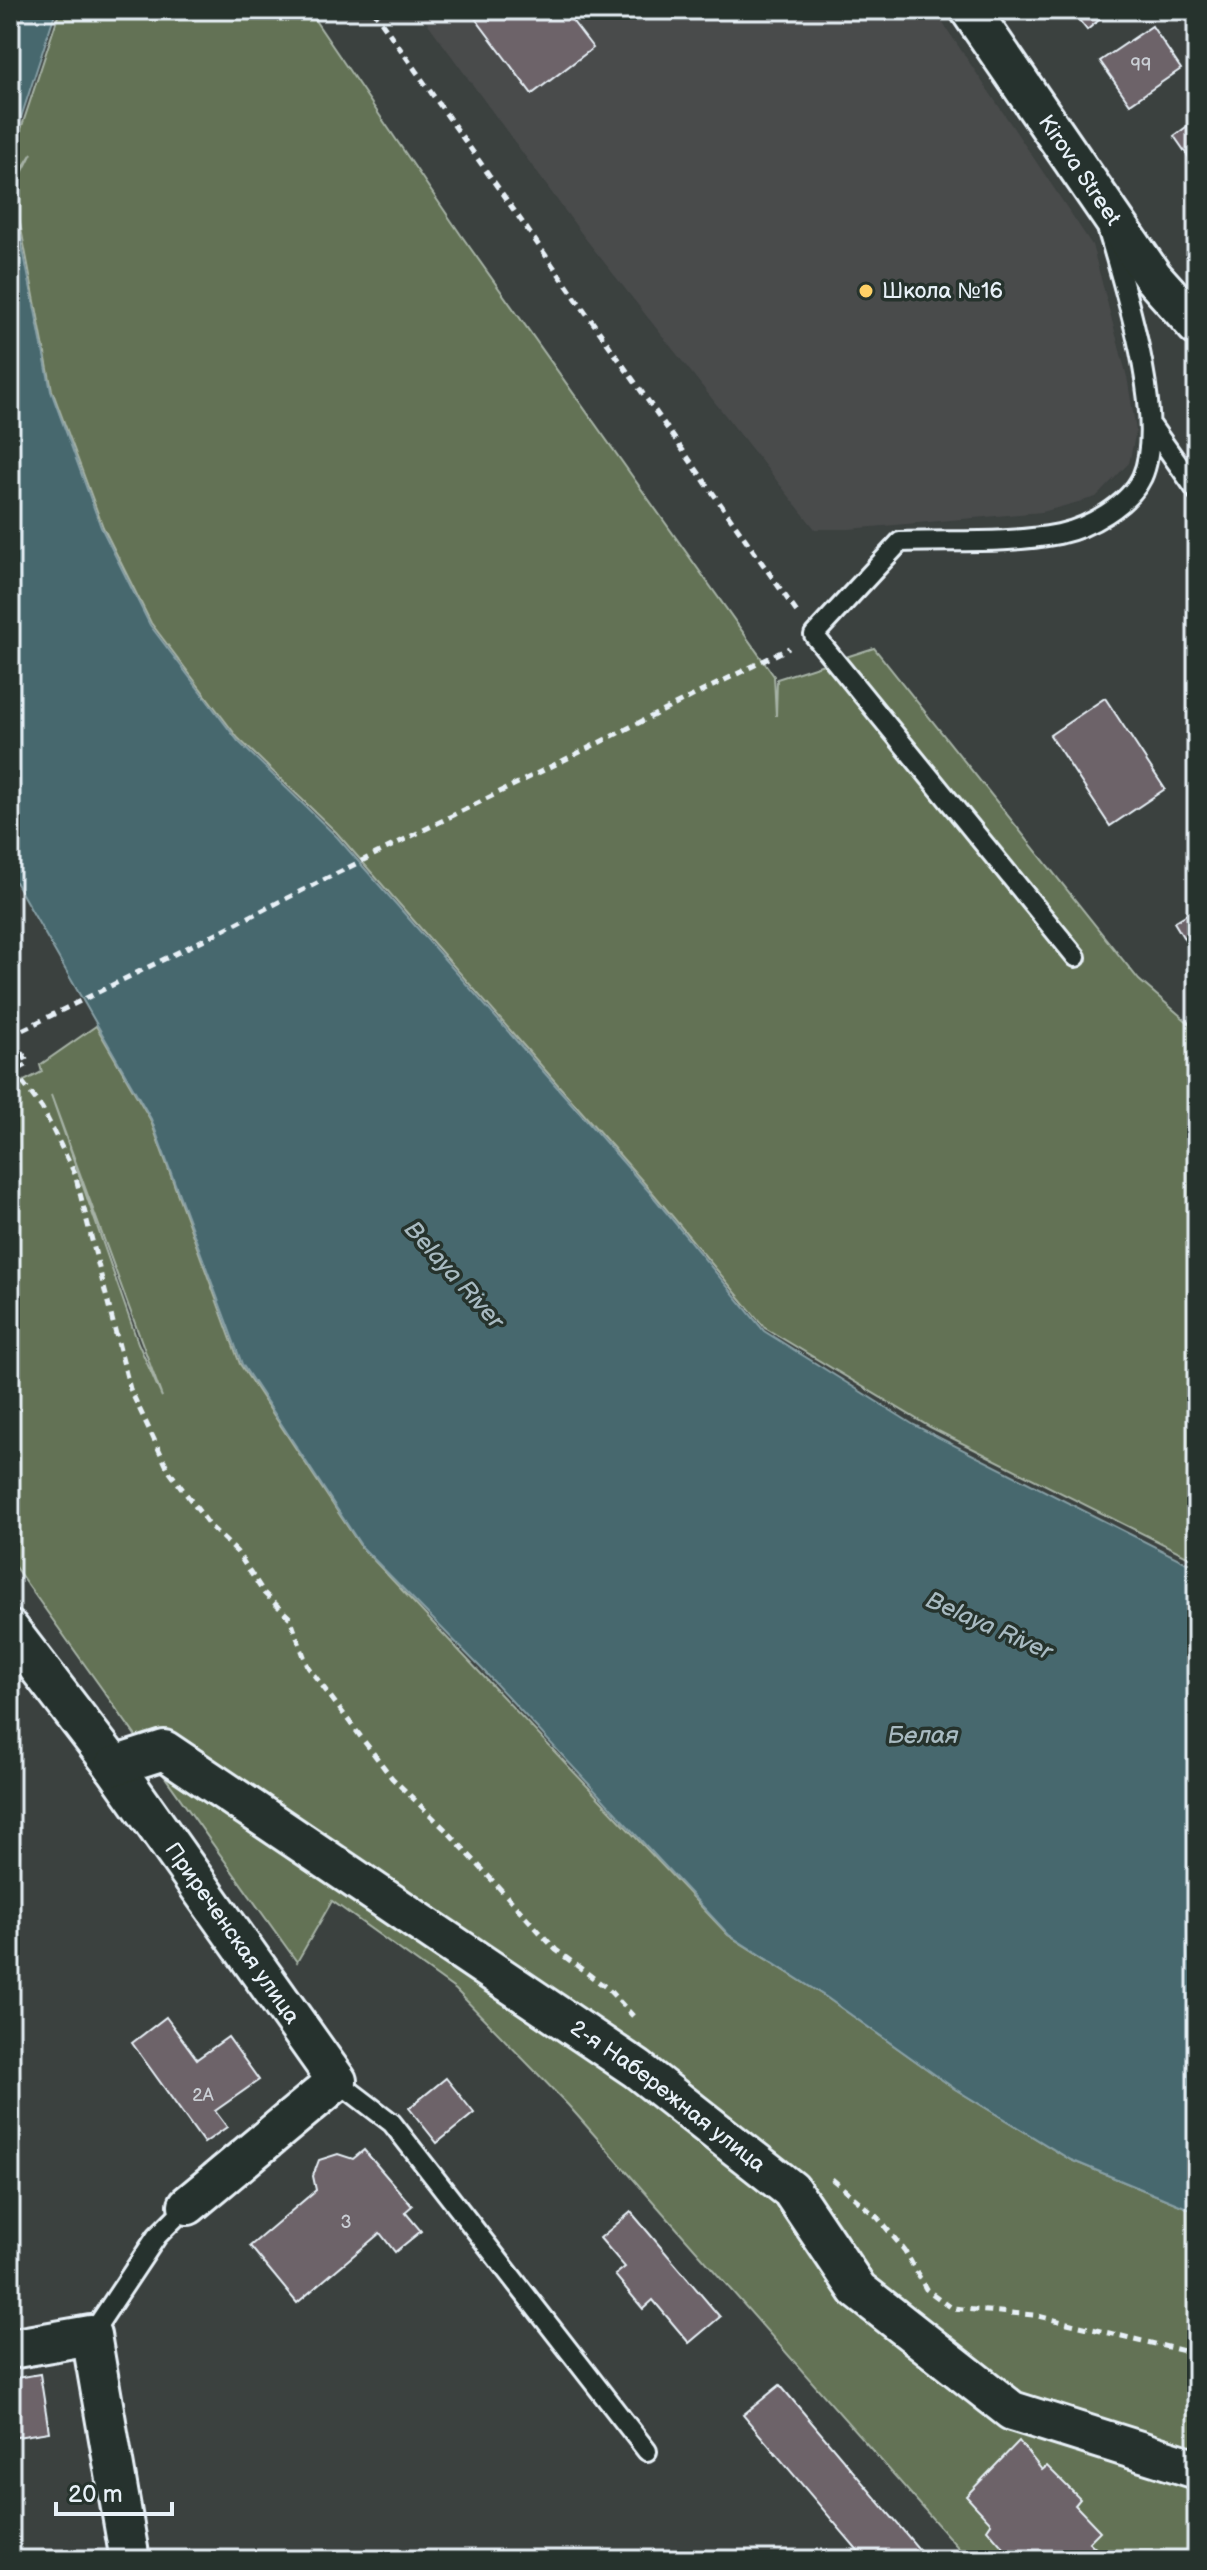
<svg xmlns="http://www.w3.org/2000/svg" width="1207" height="2570" font-family="'Balsamiq Sans',sans-serif">
<style>
.built{fill:#4a4b4c}
.green{fill:#637254;stroke:#a6b2a6;stroke-width:2;fill-rule:evenodd}
.water{fill:#47686e;stroke:#879fa5;stroke-width:2}
.building{fill:#6d6369;stroke:#e8f1f8;stroke-width:2}
.lines{fill:none;stroke-linecap:round;stroke-linejoin:round}
.lane-casing{stroke:#e8f1f8;stroke-width:24}
.street-casing{stroke:#e8f1f8;stroke-width:44}
.path{stroke:#e8f1f8;stroke-width:5;stroke-dasharray:8 6;stroke-linecap:butt}
.lane{stroke:#26332d;stroke-width:18}
.street{stroke:#26332d;stroke-width:38}
.poi-dot{fill:#ffd166;stroke:#26332d;stroke-width:3}
.labels{text-anchor:middle;dominant-baseline:central;stroke-width:7;stroke-linejoin:round;paint-order:stroke}
.number-label{font-size:18px;fill:#c9ced4}
.street-label{font-size:22px;fill:#e8f1f8;stroke:#26332d}
.poi-label{font-size:22px;fill:#e8f1f8;stroke:#26332d;text-anchor:start}
.water-label{font-size:24px;font-style:italic;fill:#a8bac1;stroke:#26332d}
</style>
<rect width="100%" height="100%" fill="#3b413f"/>
<filter id="ink" filterUnits="userSpaceOnUse"><feTurbulence type="fractalNoise" baseFrequency=".0125" numOctaves="2"/><feDisplacementMap in="SourceGraphic" scale="16" xChannelSelector="R" yChannelSelector="G"/><feConvolveMatrix kernelMatrix="1 2 1 2 8 2 1 2 1" color-interpolation-filters="sRGB"/></filter>
<g filter="url(#ink)">
<path class="built" d="M 418,10 L 934,10 L 1092,245 L 1127,377 L 1136,431 L 1129,463 L 1096,497 L 1042,512 L 849,529 L 815,529 L 585,238 Z"/>
<path class="green" d="M 60,10 L 308,10 L 461,235 L 774,676 L 776,716 L 777,679 L 874,648 L 1139,980 L 1197,1030 L 1197,1561 L 930,1427 L 765,1328 L 653,1193 L 336,832 L 238,738 L 151,623 L 103,527 L 52,390 L 18,213 L 20,177 L 32,153 L 20,172 L 21,129 Z
M 96,1026 L 150,1119 L 240,1364 L 361,1547 L 728,1935 L 826,1997 L 955,2089 L 1071,2160 L 1197,2212 L 1197,2560 L 969,2560 L 568,2105 L 456,1990 L 332,1901 L 297,1962 L 10,1560 L 10,1088 L 42,1072 L 40,1065 ZM 51,1095 L 162,1397 L 138,1343 Z"/>
<path class="water" d="M 10,10 L 56,10 L 17,130 L 16,214 L 51,391 L 101,527 L 150,625 L 238,741 L 337,837 L 652,1195 L 764,1331 L 914,1425 L 1197,1568 L 1197,2212 L 1071,2160 L 955,2089 L 826,1997 L 729,1935 L 482,1669 L 362,1547 L 242,1364 L 151,1119 L 10,873 Z"/>
<path class="building" d="M 469,10 L 564,10 L 593,48 L 532,94 Z
M 1071,10 L 1111,10 L 1087,30 Z
M 1152,26 L 1181,69 L 1130,104 L 1100,61 Z
M 1197,119 L 1197,169 L 1174,136 Z
M 1105,698 L 1165,789 L 1110,826 L 1050,735 Z
M 1197,908 L 1197,960 L 1174,922 Z
M 166,2017 L 197,2059 L 228,2037 L 259,2080 L 215,2111 L 227,2127 L 204,2143 L 132,2043 Z
M 446,2078 L 474,2113 L 437,2143 L 409,2108 Z
M 364,2150 L 412,2206 L 405,2212 L 421,2231 L 395,2252 L 380,2233 L 297,2303 L 250,2246 L 316,2190 L 313,2176 L 319,2160 L 338,2154 L 353,2159 Z
M 631,2212 L 720,2317 L 689,2343 L 653,2300 L 643,2309 L 615,2275 L 625,2267 L 600,2238 Z
M 40,2374 L 49,2432 L 10,2438 L 10,2379 Z
M 780,2385 L 928,2560 L 866,2560 L 743,2415 Z
M 1019,2441 L 1042,2470 L 1047,2466 L 1080,2499 L 1075,2505 L 1100,2531 L 1089,2542 L 1101,2553 L 1095,2560 L 1026,2560 L 1020,2554 L 1013,2559 L 987,2529 L 991,2523 L 966,2496 Z"/>
<g class="lines">
<g class="lane-casing">
<path id="lane" d="M 1152,427 L 1197,491
M 1076,957 L 814,635 L 900,542 C 951,540 1008,544 1059,534 C 1088,528 1129,505 1142,477 C 1167,422 1125,289 1108,231
M 337,2081 L 392,2123 L 647,2451
M 91,2335 L 157,2236 L 188,2205"/>
</g>
<g class="street-casing">
<g id="street">
<path id="s1" d="M 970,10 L 1153,277 L 1197,326"/>
<path id="s2" d="M 10,1630 L 114,1766 L 337,2081 L 188,2205"/>
<path id="s3" d="M 114,1766 L 164,1750 L 637,2069 L 791,2190 L 858,2290 L 1012,2411 L 1197,2469"/>
<path d="M 10,2349 L 91,2335 L 130,2560"/>
</g>
</g>
<path class="path" d="M 373,10 L 798,614
M 10,1036 L 789,648
M 10,1061 L 23,1054 L 28,1064 L 10,1074
M 14,1071 L 42,1108 L 75,1174 L 130,1389 L 169,1471 L 210,1526 L 237,1552 L 264,1593 L 290,1618 L 308,1667 L 392,1778 L 449,1833 L 556,1950 L 607,1988 L 633,2016
M 832,2179 L 878,2218 L 905,2251 L 926,2289 L 952,2308 L 1034,2315 L 1197,2354"/>
<use href="#lane" class="lane"/>
<use href="#street" class="street"/>
</g>
</g>
<circle class="poi-dot" cx="866" cy="291" r="8"/>
<g class="labels">
<g class="number-label">
<text x="1141" y="65">99</text>
<text x="203" y="2095">2А</text>
<text x="346" y="2222">3</text>
</g>
<g class="street-label">
<text stroke="none"><textPath href="#s1" startOffset="194">Kirova Street</textPath></text>
<text stroke="none"><textPath href="#s2" startOffset="376">Приреченская улица</textPath></text>
<text stroke="none"><textPath href="#s3" startOffset="664">2-я Набережная улица</textPath></text>
</g>
<g class="poi-label">
<text x="882" y="291">Школа №16</text>
</g>
<g class="water-label">
<text transform="translate(454 1275) rotate(48)">Belaya River</text>
<text transform="translate(989 1626) rotate(24)">Belaya River</text>
<text x="923" y="1735">Белая</text>
</g>
</g>
<rect width="1207" height="2570" fill="none" stroke="#26332d" stroke-width="40"/>
<rect x="20" y="20" width="1167" height="2530" fill="none" stroke="#e8f1f8" stroke-width="3" filter="url(#ink)"/>
<path d="M56 2502v12h116v-12" fill="none" stroke="#e8f1f8" stroke-width="4"/>
<text x="68" y="2502" font-size="24" fill="#e8f1f8" stroke="#26332d" stroke-width="6" paint-order="stroke">20 m</text>
</svg>
